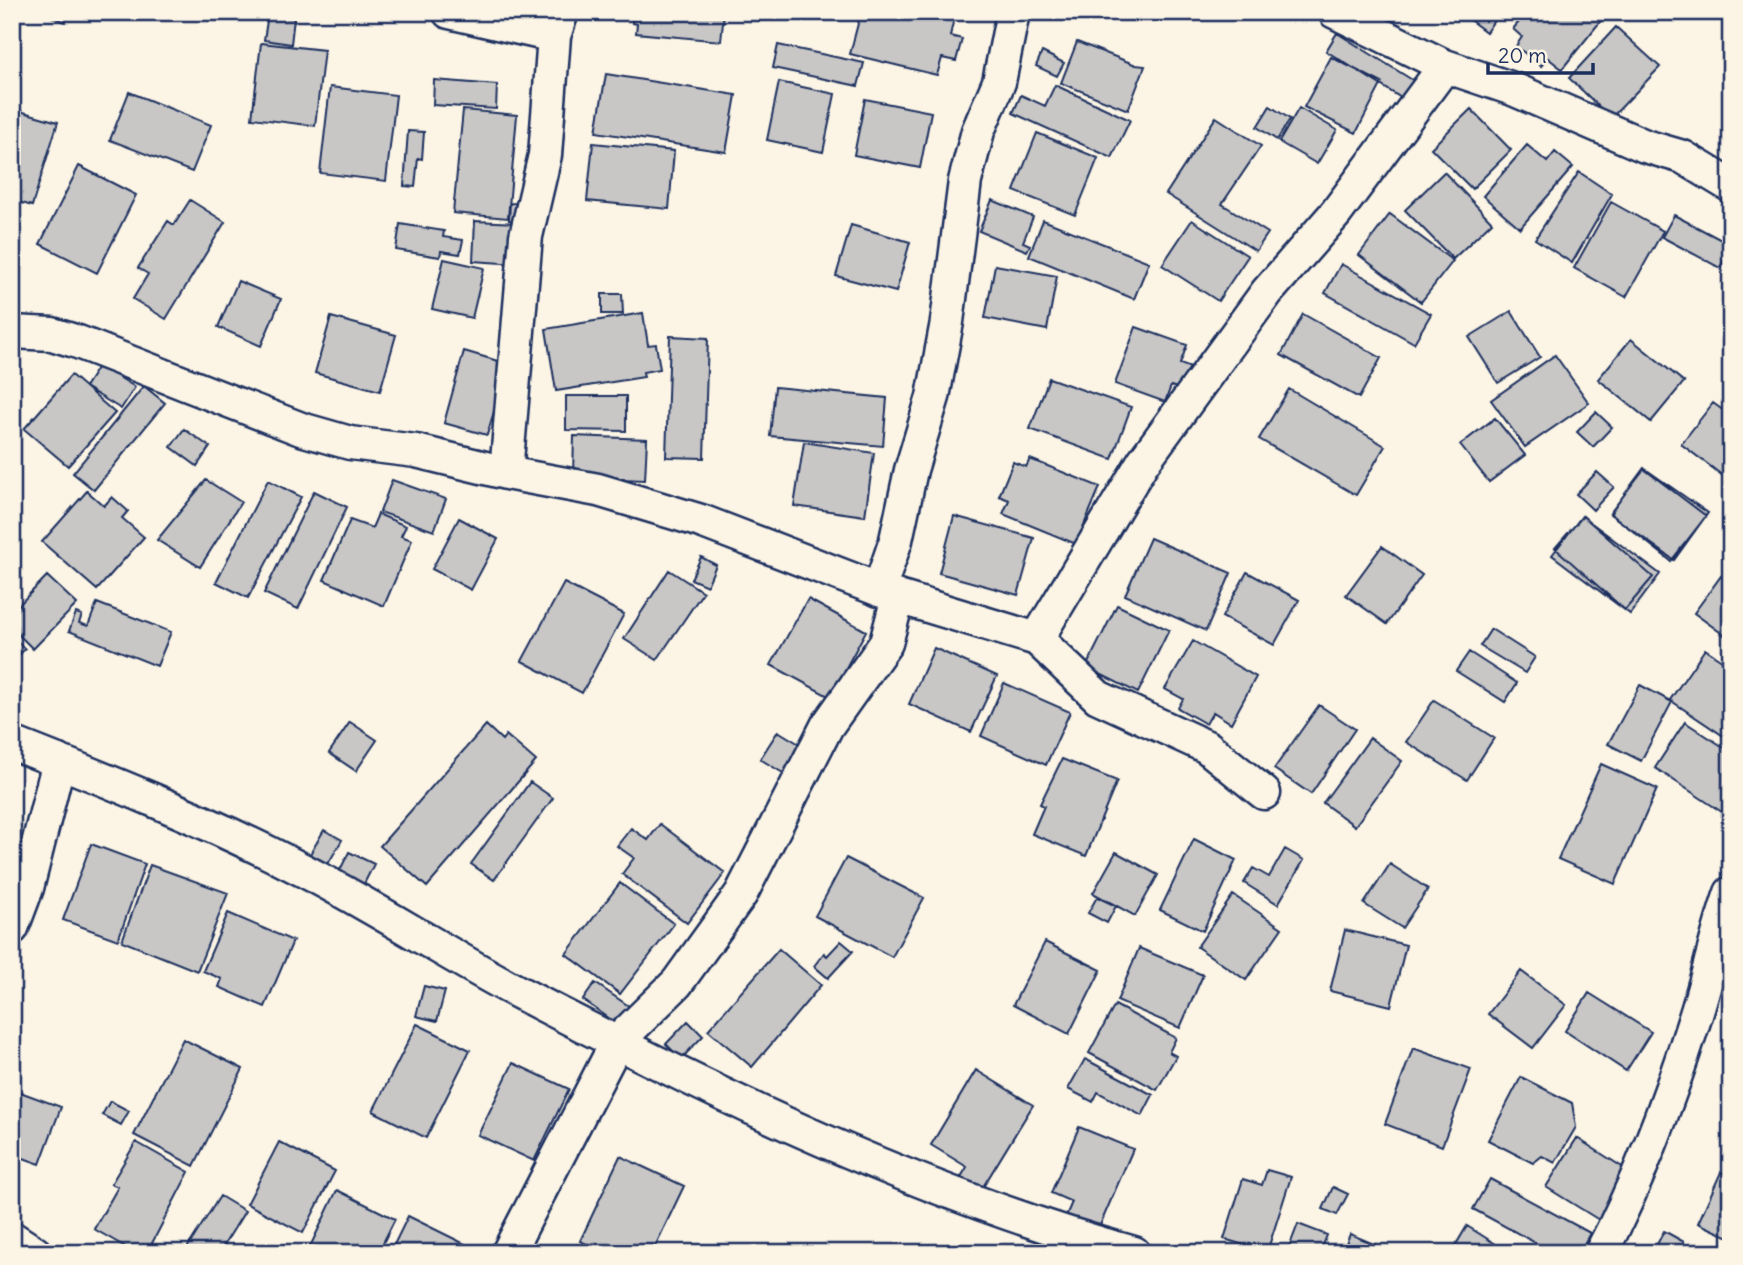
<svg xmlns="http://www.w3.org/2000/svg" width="1743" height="1265" font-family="Delius,sans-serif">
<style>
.building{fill:#c8c7c6;stroke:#1b2f5e;stroke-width:2}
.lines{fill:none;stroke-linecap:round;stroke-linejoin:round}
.street-casing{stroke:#1b2f5e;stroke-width:37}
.street{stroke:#fcf5e5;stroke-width:32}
</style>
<rect width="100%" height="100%" fill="#fcf5e5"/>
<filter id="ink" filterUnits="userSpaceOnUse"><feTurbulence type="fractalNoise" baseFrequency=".0143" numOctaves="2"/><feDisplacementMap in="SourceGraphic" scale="14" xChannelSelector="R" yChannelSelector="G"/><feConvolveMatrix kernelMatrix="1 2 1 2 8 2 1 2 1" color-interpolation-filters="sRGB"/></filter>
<g filter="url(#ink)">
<path class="building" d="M 40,12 L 69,12 L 65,22 Z
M 633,12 L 724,12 L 721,41 L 636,33 L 637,24 L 632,23 Z
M 861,12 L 931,12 L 954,18 L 950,36 L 962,39 L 956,61 L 942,58 L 937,75 L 850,54 Z
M 1465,12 L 1500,12 L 1486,32 L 1463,15 Z
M 1527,12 L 1608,12 L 1562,69 L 1548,58 L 1541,66 L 1516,46 L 1522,37 L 1513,29 Z
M 268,14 L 294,18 L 291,44 L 264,40 Z
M 1616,27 L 1660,67 L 1611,118 L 1569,78 Z
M 1337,33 L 1414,81 L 1403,99 L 1326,51 Z
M 1077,42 L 1136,65 L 1145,66 L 1128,110 L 1061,83 Z
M 261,43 L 324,50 L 315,126 L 252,118 Z
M 778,45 L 864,63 L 858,86 L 773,68 Z
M 1042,52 L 1064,63 L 1057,76 L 1036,66 Z
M 1331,57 L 1382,83 L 1356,133 L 1304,107 Z
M 606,74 L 736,95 L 726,152 L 596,132 Z
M 434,80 L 497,85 L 496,109 L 433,105 Z
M 779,82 L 835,94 L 823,152 L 767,140 Z
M 1055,85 L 1130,120 L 1112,158 L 1013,113 L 1021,95 L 1045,106 Z
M 330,87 L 396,95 L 386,181 L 320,173 Z
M 129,92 L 211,125 L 192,172 L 110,140 Z
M 865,99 L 931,112 L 920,168 L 854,155 Z
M 1270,106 L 1290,119 L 1277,140 L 1257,127 Z
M 1299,108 L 1337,130 L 1317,164 L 1279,142 Z
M 13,109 L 58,122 L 32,206 L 12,200 Z
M 1471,109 L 1511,150 L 1472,189 L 1431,148 Z
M 463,110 L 517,115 L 508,218 L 453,213 Z
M 1216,117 L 1261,146 L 1222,204 L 1268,233 L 1256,251 L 1166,194 Z
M 408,131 L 424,132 L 422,159 L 418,158 L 415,187 L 404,186 Z
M 1037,133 L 1098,158 L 1075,215 L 1014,191 Z
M 593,143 L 674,151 L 669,209 L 587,201 Z
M 1527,145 L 1547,162 L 1555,152 L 1573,167 L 1520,228 L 1483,196 Z
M 79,166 L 136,195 L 97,273 L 40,244 Z
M 1444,172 L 1492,222 L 1453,259 L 1405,210 Z
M 1579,172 L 1612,194 L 1572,263 L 1535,239 Z
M 190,200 L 225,222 L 166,319 L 133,299 L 148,274 L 138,268 L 168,221 L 174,225 Z
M 992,200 L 1033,217 L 1023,242 L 1030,245 L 1027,251 L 979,231 Z
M 1611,202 L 1663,231 L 1626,297 L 1574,268 Z
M 510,203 L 526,204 L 524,221 L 509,220 Z
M 1390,214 L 1453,261 L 1421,302 L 1359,255 Z
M 1674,215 L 1731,245 L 1720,268 L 1662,237 Z
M 1043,220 L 1149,262 L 1134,299 L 1029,256 Z
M 1192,220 L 1248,256 L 1218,301 L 1162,265 Z
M 475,221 L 519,223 L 517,264 L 473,261 Z
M 400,224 L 444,231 L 443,237 L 463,240 L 460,254 L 441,251 L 440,257 L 396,250 Z
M 851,225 L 910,242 L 896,292 L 836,276 Z
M 444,259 L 484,268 L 472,318 L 432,309 Z
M 1341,264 L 1431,314 L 1414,343 L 1325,293 Z
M 995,265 L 1057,276 L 1047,330 L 985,318 Z
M 238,281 L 281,299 L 261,346 L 218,327 Z
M 602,294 L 622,294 L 623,314 L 602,314 Z
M 1511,311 L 1540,357 L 1498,383 L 1469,337 Z
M 643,313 L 648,345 L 656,344 L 660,369 L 643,372 L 644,377 L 556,391 L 546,329 Z
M 1303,314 L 1381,358 L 1359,398 L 1281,355 Z
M 331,317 L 396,335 L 380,391 L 315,373 Z
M 1136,327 L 1187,345 L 1180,364 L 1191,368 L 1183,390 L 1171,386 L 1165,402 L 1115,384 Z
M 670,336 L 708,338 L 704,458 L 666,457 Z
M 1631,339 L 1684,382 L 1651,422 L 1598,379 Z
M 464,351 L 508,364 L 487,435 L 444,423 Z
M 1555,355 L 1589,403 L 1525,447 L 1491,400 Z
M 99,365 L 135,387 L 121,409 L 85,387 Z
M 71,375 L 115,413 L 68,466 L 24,429 Z
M 1049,378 L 1131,407 L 1112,459 L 1030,429 Z
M 144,386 L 165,403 L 94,490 L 73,473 Z
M 775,387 L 887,398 L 883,446 L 770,436 Z
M 1289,389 L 1385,446 L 1356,495 L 1259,439 Z
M 566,396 L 626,396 L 626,431 L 566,430 Z
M 1713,403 L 1731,416 L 1731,482 L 1681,444 Z
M 1596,412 L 1612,427 L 1593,447 L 1577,432 Z
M 1495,418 L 1525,455 L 1489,482 L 1460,445 Z
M 184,429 L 210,447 L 197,466 L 171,447 Z
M 574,436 L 647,439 L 645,480 L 573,477 Z
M 804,442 L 874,453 L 865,516 L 794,506 Z
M 1030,459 L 1100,487 L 1076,544 L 1003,514 L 1009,500 L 999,496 L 1013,462 L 1026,467 Z
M 1644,468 L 1708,513 L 1674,560 L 1610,514 Z
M 1644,469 L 1706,516 L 1671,561 L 1610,513 Z
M 1597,472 L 1614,487 L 1593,510 L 1576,494 Z
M 206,480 L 241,502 L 200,567 L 157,540 Z
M 268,480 L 301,497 L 248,598 L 216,582 Z
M 392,480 L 446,499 L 434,531 L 380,512 Z
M 87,491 L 104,506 L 112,497 L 128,511 L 122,518 L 144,537 L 97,590 L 42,542 Z
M 314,491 L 347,507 L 298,609 L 264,593 Z
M 378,514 L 406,526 L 401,536 L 412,540 L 384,606 L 324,580 L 350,520 L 372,528 Z
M 954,516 L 1034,538 L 1018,595 L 939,573 Z
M 1582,516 L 1660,574 L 1630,614 L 1552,555 Z
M 1583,516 L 1653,577 L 1625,610 L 1555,548 Z
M 459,518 L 498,539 L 471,590 L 432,569 Z
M 1150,538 L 1231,573 L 1206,631 L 1125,595 Z
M 1382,546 L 1422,575 L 1387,624 L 1346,595 Z
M 701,557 L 716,565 L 707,586 L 691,579 Z
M 669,570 L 703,592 L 657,660 L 624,639 Z
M 1247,572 L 1299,600 L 1274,645 L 1222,617 Z
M 47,576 L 77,604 L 33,649 L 12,628 L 12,612 Z
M 1721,576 L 1731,583 L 1731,640 L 1694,613 Z
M 564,583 L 624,614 L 582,693 L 522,661 Z
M 808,599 L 866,631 L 830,697 L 771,665 Z
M 97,603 L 171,632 L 157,666 L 69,631 L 76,613 L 82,615 L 79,623 L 88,626 Z
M 1117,605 L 1169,630 L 1138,693 L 1086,667 Z
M 1491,629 L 1535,657 L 1525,673 L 1480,646 Z
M 12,636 L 25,649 L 12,662 Z
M 1193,641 L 1256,677 L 1231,723 L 1213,712 L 1206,724 L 1178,708 L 1183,699 L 1165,689 Z
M 934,648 L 997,676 L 971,732 L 909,704 Z
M 1705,649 L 1731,666 L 1731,741 L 1670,700 Z
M 1469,652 L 1517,683 L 1505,702 L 1456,671 Z
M 1004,683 L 1070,712 L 1046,765 L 981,736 Z
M 1640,685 L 1672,702 L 1641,761 L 1608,744 Z
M 1434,700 L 1494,738 L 1467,780 L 1406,742 Z
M 1319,705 L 1355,729 L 1311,794 L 1274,769 Z
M 350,722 L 377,740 L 356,771 L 329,753 Z
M 1685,722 L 1731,752 L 1731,818 L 1655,768 Z
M 486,725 L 502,740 L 506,735 L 536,761 L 427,887 L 380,846 Z
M 778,731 L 801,745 L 783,773 L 760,759 Z
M 1370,738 L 1402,761 L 1355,826 L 1323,803 Z
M 1062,759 L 1117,781 L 1086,856 L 1032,834 L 1044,806 L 1040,804 Z
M 1601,764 L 1657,789 L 1615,884 L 1558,859 Z
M 530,782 L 553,798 L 494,880 L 471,864 Z
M 660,824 L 725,873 L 687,923 L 622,874 L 634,858 L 617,846 L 631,828 L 648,840 Z
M 324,830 L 342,840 L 328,864 L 310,854 Z
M 1194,839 L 1236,860 L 1203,931 L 1160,910 Z
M 91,844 L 145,864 L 118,940 L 63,920 Z
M 1285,849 L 1304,860 L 1278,904 L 1244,883 L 1253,868 L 1269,877 Z
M 349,852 L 374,864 L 364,884 L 339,872 Z
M 1116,852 L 1158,875 L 1135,916 L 1093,893 Z
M 846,858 L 924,898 L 892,957 L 815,916 Z
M 1390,864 L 1428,889 L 1402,928 L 1364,904 Z
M 150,865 L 228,893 L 197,971 L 122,941 Z
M 620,883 L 674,924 L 620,994 L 566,954 Z
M 1233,895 L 1282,928 L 1246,980 L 1197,947 Z
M 1097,897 L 1116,906 L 1107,923 L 1088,913 Z
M 228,913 L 293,941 L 265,1007 L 219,987 L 222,979 L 203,971 Z
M 1345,930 L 1406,945 L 1391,1006 L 1330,991 Z
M 841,941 L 853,951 L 828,978 L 814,966 L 824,953 L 827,956 Z
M 1045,942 L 1101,970 L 1069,1034 L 1013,1005 Z
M 1139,948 L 1203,975 L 1180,1028 L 1117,1001 Z
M 779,949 L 821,985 L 752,1067 L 708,1030 Z
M 1521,971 L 1566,1005 L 1533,1048 L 1488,1014 Z
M 595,983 L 636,1011 L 623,1028 L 583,1000 Z
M 424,986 L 445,991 L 437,1021 L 416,1016 Z
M 1589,993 L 1651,1032 L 1626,1071 L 1565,1031 Z
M 1115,1005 L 1176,1038 L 1169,1052 L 1176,1056 L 1157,1090 L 1089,1053 Z
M 688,1021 L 703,1036 L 681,1059 L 666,1044 Z
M 417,1024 L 470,1050 L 426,1138 L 373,1111 Z
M 183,1039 L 243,1069 L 194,1166 L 134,1135 Z
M 1413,1048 L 1471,1069 L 1442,1146 L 1385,1124 Z
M 1085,1059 L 1153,1095 L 1142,1116 L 1098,1092 L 1093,1102 L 1068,1089 Z
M 513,1063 L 569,1089 L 534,1161 L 478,1135 Z
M 976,1070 L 1033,1105 L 975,1200 L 955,1187 L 967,1167 L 931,1145 Z
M 1521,1077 L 1572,1103 L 1576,1127 L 1555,1163 L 1542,1156 L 1533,1163 L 1488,1140 Z
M 12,1089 L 61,1107 L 40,1164 L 12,1154 Z
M 110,1101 L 129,1111 L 121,1125 L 102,1115 Z
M 1079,1127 L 1133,1149 L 1095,1237 L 1063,1223 L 1072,1202 L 1051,1193 Z
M 1577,1138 L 1630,1172 L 1599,1220 L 1546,1187 Z
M 136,1142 L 189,1172 L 147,1253 L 136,1253 L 94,1229 L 118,1187 L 111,1184 Z
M 279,1142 L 335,1171 L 303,1233 L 247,1204 Z
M 620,1156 L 684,1186 L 652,1253 L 606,1253 L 580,1241 Z
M 1267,1170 L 1291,1177 L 1267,1252 L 1224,1239 L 1243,1179 L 1262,1185 Z
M 1721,1172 L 1731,1177 L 1731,1238 L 1698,1223 Z
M 1490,1179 L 1590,1233 L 1579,1253 L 1554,1253 L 1473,1209 Z
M 1333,1187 L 1348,1194 L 1337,1215 L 1323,1209 Z
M 337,1190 L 395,1219 L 378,1253 L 307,1253 Z
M 220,1196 L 245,1211 L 219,1253 L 184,1253 Z
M 408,1216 L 479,1251 L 478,1253 L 390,1253 Z
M 1298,1224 L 1327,1235 L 1320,1253 L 1287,1253 Z
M 1467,1226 L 1510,1253 L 1451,1253 Z
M 1664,1231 L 1684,1242 L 1678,1253 L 1654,1250 Z
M 1350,1234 L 1395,1253 L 1342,1253 Z"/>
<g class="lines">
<g class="street-casing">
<path id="street" d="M 449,12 L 554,36
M 1335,12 L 1445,66 L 1513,89 L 1645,146 L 1683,157 L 1731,186
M 12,332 L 52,334 L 78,342 L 301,429 L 350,443 L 416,451 L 506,473 L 598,490 L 701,521 L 898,597 L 1037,639 L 1098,697 L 1207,747 L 1264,793
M 506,473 L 526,236 L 545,155 L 554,36 L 562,12
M 879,590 L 896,540 L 911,470 L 933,397 L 947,322 L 965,181 L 978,131 L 999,82 L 1013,12
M 1037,639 L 1143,462 L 1267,292 L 1336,213 L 1445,66
M 12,743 C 107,780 201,818 291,864 C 369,903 441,951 518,992 C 716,1095 918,1193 1134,1253
M 12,928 L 27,888 L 59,761
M 12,1238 L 35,1253
M 508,1253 L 617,1042 L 677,983 L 741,894 L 827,726 L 886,643 L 898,597
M 1601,1253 C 1640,1179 1669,1100 1694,1021 C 1708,979 1716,935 1731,893"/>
</g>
<use href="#street" class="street"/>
</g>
</g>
<rect width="1743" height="1265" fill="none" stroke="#fcf5e5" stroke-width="42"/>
<rect x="21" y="21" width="1701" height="1223" fill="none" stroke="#1b2f5e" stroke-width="2.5" filter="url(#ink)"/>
<path d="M1488 63v10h105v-10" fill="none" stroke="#1b2f5e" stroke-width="3.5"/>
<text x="1498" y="63" font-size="21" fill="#1b2f5e" stroke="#fcf5e5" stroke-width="5" paint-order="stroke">20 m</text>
</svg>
